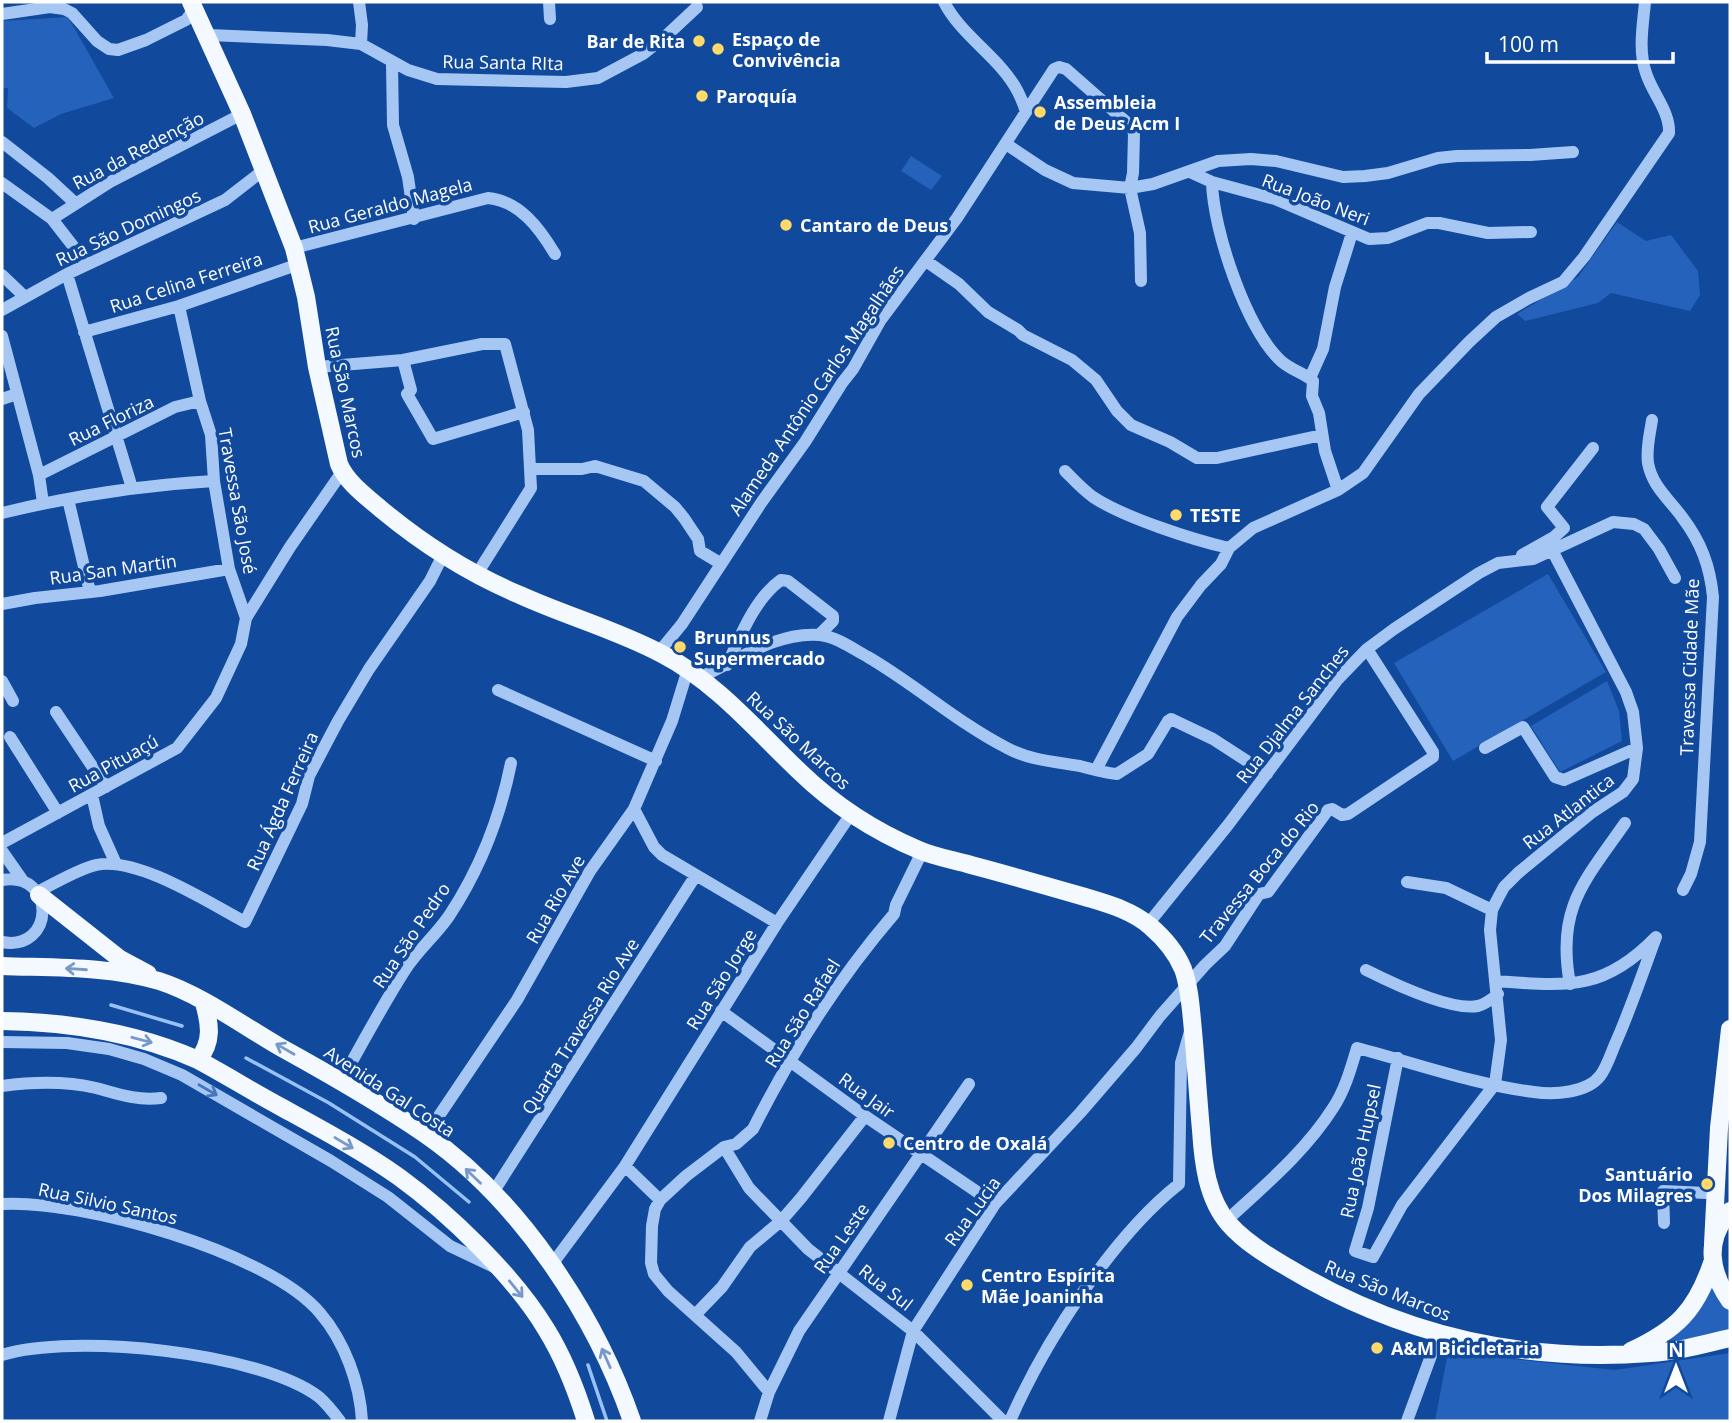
<svg xmlns="http://www.w3.org/2000/svg" width="1732" height="1423" font-family="'Open Sans',sans-serif">
<style>
.green{fill:#2462bb}
.lines{fill:none;stroke-linecap:round;stroke-linejoin:round}
.stream{stroke:#98c1f8;stroke-width:3.5}
.minor{stroke:#a6c7f4;stroke-width:12}
.major{stroke:#f4f8ff;stroke-width:18}
.oneway{stroke:#7798c9}
.oneway2{stroke:#4575bb}
.poi-dot{fill:#ffda6a;stroke:#11499c;stroke-width:2.5}
.labels{text-anchor:middle;dominant-baseline:central;stroke-width:7;stroke-linejoin:round;paint-order:stroke}
.poi-label{font-size:18px;font-weight:bold;fill:#fff;stroke:#11499c;text-anchor:start}
.street-label{font-size:18px;fill:#fff;stroke:#11499c}
</style>
<rect width="100%" height="100%" fill="#11499c"/>
<path class="green" d="M 68,17 L 114,98 L 61,114 L 34,128 L 7,108 L 8,88 L 2,88 L 2,21 Z
M 911,156 L 942,176 L 931,190 L 901,171 Z
M 1617,222 L 1646,241 L 1671,235 L 1698,271 L 1700,295 L 1690,311 L 1611,293 L 1598,303 L 1525,321 L 1517,314 L 1578,277 Z
M 1548,574 L 1606,672 L 1453,761 L 1394,663 Z
M 1607,681 L 1619,711 L 1622,741 L 1560,772 L 1531,726 Z
M 1712,1283 L 1730,1307 L 1730,1333 L 1699,1340 L 1660,1344 Z
M 1448,1352 L 1615,1370 L 1730,1353 L 1730,1421 L 1435,1421 Z"/>
<g class="lines">
<path class="stream" d="M 111,1005 L 182,1026
M 246,1058 L 329,1103 L 415,1157 L 469,1202
M 588,1365 L 607,1421"/>
<path class="minor" d="M 359,2 L 362,25 L 361,44
M 549,2 L 550,19
M 944,2 C 962,37 1000,57 1018,92 C 1021,98 1024,105 1026,112
M 2,14 L 50,7 L 64,9 L 72,13 L 97,41 L 109,49 L 118,50 L 146,40 L 186,20 L 195,8
M 209,35 L 327,40 L 361,44 L 408,70 L 437,79 L 566,82 L 598,78 L 643,54 L 667,35 L 697,7
M 392,63 L 393,125 L 408,177 L 414,219
M 2,142 L 48,178 L 75,203
M 1006,144 L 1045,170 L 1073,183 L 1130,188 L 1153,184 L 1218,161 L 1251,159 L 1276,161 L 1343,177 L 1365,176 L 1388,173 L 1438,158 L 1457,156 L 1530,155 L 1573,152
M 1190,172 L 1212,182 C 1213,230 1246,328 1281,361 C 1291,370 1304,373 1313,381 L 1312,396 L 1319,413 L 1325,451 L 1338,490
M 1212,182 L 1275,199 L 1369,239 L 1388,238 L 1427,223 L 1439,223 L 1488,233 L 1531,232
M 2,183 L 52,219 L 87,264
M 52,219 L 110,182 L 242,114
M 294,248 L 488,198 C 520,201 540,229 555,254
M 926,261 L 959,284 L 988,312 L 1018,330 L 1023,335 L 1072,360 L 1096,380 L 1117,411 L 1131,425 L 1170,442 L 1197,458 L 1217,458 L 1322,435
M 67,274 L 132,488
M 2,275 L 25,297
M 179,306 L 200,401 L 211,435 L 214,481 L 229,569 L 246,618
M 2,310 L 67,274 L 225,200 L 265,169
M 84,332 L 179,306 L 299,264
M 2,336 L 39,475 L 43,503
M 403,360 L 411,390 L 407,394 L 433,439 L 524,412
M 317,367 L 403,360 L 482,344 L 505,344 L 528,430 L 531,488 L 477,574
M 1310,378 L 1323,349 L 1335,287 L 1352,233
M 2,399 L 17,394
M 1652,420 C 1650,434 1646,448 1648,463 C 1652,486 1669,499 1682,517 C 1701,542 1710,566 1713,597 L 1700,842 L 1691,874 L 1683,890
M 532,469 L 582,469 L 595,466 L 644,481 L 675,507 L 684,518 L 698,539 L 700,551 L 720,563
M 1065,471 C 1074,480 1082,489 1093,497 C 1123,517 1193,540 1229,548
M 39,475 L 175,407 L 200,401
M 68,499 L 90,592
M 2,513 C 72,496 142,485 214,481
M 1522,555 L 1554,537 L 1564,528 L 1547,507 L 1593,448
M 2,604 L 35,598 L 100,591 L 229,569
M 659,652 L 682,624 L 761,503 L 805,442 L 842,383 L 853,369 L 880,321 L 957,218 L 1054,69 L 1059,67 L 1066,69 L 1132,127 L 1134,134 L 1133,173 L 1130,188 L 1140,233 L 1141,281
M 727,665 C 740,637 755,598 781,580 L 788,581 L 833,616 L 833,621 L 819,635
M 699,678 C 736,661 777,631 820,635 C 837,637 853,649 868,657 C 916,685 958,723 1007,748 C 1029,760 1056,762 1080,766 C 1092,769 1104,773 1117,774 L 1148,754 L 1168,721 L 1171,719 L 1213,739 L 1267,774
M 2,681 L 13,701
M 498,690 L 656,761
M 56,712 L 106,787
M 10,737 L 58,813
M 1485,748 L 1523,727 L 1555,777 L 1564,780 L 1637,748
M 1096,770 L 1177,617 L 1201,585 L 1221,564 L 1229,548 L 1253,528 L 1338,490 L 1363,473 L 1419,394 L 1469,342 L 1496,317 L 1529,298 L 1563,282 L 1584,257 L 1669,133 C 1670,111 1652,93 1646,73 C 1638,50 1643,25 1645,2
M 92,795 L 99,826 L 116,864
M 634,809 L 654,847 L 662,855 L 777,923
M 2,843 L 177,748 L 216,698 L 241,644 L 246,618 L 290,547 L 342,472
M 2,851 L 23,881
M 2,880 C 57,871 55,952 2,942
M 1407,882 L 1446,888 L 1492,910
M 37,892 C 56,883 76,870 96,865 C 137,856 209,903 245,922 L 302,804 L 309,776 L 338,721 L 369,669 L 430,581 L 443,555
M 1148,924 L 1228,825 L 1338,679 L 1367,649 L 1394,629 L 1479,573 L 1498,563 L 1533,559 L 1613,522 L 1634,524 L 1644,529 L 1659,549 L 1675,578
M 1366,970 C 1392,983 1451,1011 1478,1006 C 1486,1004 1492,999 1498,994
M 1570,984 C 1556,908 1584,882 1625,823
M 721,1011 L 865,1116 L 995,1204
M 2,1042 L 67,1043 L 109,1049 L 144,1059 L 182,1075 L 331,1161 L 388,1197 L 450,1246 L 494,1267
M 1398,1058 L 1368,1208 L 1355,1251 L 1373,1257 L 1402,1205 L 1495,1084 L 1501,1040 L 1490,930 L 1492,910 L 1497,900 L 1504,887 L 1518,873 L 1591,813 L 1623,792 L 1633,779 L 1637,748 L 1633,712 L 1626,692 L 1552,550
M 341,1081 C 362,1044 382,1006 405,970 C 418,950 436,935 449,916 C 480,869 500,818 511,763
M 2,1086 C 31,1082 66,1081 96,1088 C 118,1094 137,1101 161,1098
M 426,1135 L 517,1000 L 590,871 L 634,809 L 672,721 L 688,669
M 724,1147 L 749,1188 L 808,1249 L 913,1331 L 1003,1421
M 625,1166 L 660,1200
M 492,1194 L 696,875
M 2,1204 C 80,1199 269,1252 320,1313 C 345,1342 360,1384 362,1421
M 1226,1221 C 1264,1186 1305,1152 1333,1108 C 1345,1090 1351,1068 1357,1048 C 1415,1063 1476,1085 1534,1092 C 1554,1095 1587,1093 1600,1076 C 1607,1067 1611,1053 1616,1042 C 1631,1008 1643,972 1656,937 C 1603,992 1566,986 1495,981
M 1664,1223 L 1663,1191 L 1706,1193 L 1715,1182
M 554,1268 L 556,1259 L 625,1166 L 777,923 L 851,814
M 695,1315 L 722,1287 L 750,1247 L 781,1221 L 801,1198 L 865,1116
M 2,1355 C 72,1333 260,1352 319,1397 C 327,1404 334,1413 340,1421
M 769,1392 L 736,1352 L 668,1291 L 654,1274 L 651,1263 L 652,1226 L 655,1209 L 660,1200 L 686,1176 L 724,1147 L 736,1144 L 753,1129 C 792,1052 838,979 894,914 L 896,905 L 922,852
M 760,1421 L 769,1392 L 799,1331 L 969,1084
M 889,1421 L 913,1331 L 995,1204 L 1080,1113 L 1136,1048 L 1160,1016 L 1205,965 L 1225,946 L 1259,894 L 1268,892 L 1328,810 L 1332,809 L 1342,815 L 1348,814 L 1433,757 L 1433,752 L 1367,649
M 1010,1421 C 1044,1343 1112,1237 1179,1184 L 1181,1063 L 1191,1028
M 1407,1421 L 1439,1334"/>
<path class="major" d="M 191,2 L 242,114 L 294,248 L 306,297 L 317,367 L 339,464 C 347,483 367,497 382,510 C 423,544 470,574 520,595 C 566,616 617,630 662,654 C 716,682 756,730 799,771 C 833,804 876,832 919,850 C 935,857 954,860 971,865 C 1009,875 1047,886 1085,897 C 1108,904 1131,910 1150,926 C 1164,938 1176,952 1183,969 C 1190,988 1191,1011 1193,1031 C 1196,1064 1198,1097 1201,1130 C 1203,1162 1207,1199 1229,1224 C 1245,1242 1266,1255 1287,1267 C 1398,1334 1521,1363 1650,1353 C 1677,1352 1704,1344 1730,1338
M 39,895 L 120,959 L 148,974
M 2,966 C 53,968 109,966 159,981 C 200,994 242,1025 280,1047 C 329,1074 378,1102 425,1134 C 519,1199 595,1314 632,1421
M 2,1021 C 70,1022 135,1032 198,1060 C 226,1075 253,1092 281,1107 C 321,1129 362,1151 399,1177 C 450,1214 514,1276 546,1329 C 564,1358 576,1389 586,1421
M 198,1060 C 213,1042 210,1024 204,1003
M 1730,1211 C 1704,1241 1710,1272 1730,1301
M 1713,1244 L 1719,1128 L 1730,1029
M 1631,1351 C 1676,1330 1696,1311 1712,1263"/>
</g>
<defs><path id="oneway-shaft" d="M-6 0H5M1.5-3L5.5 0L1.5 3" fill="none" stroke-width="1.6" stroke-linecap="round" stroke-linejoin="round" transform="scale(1.75)"/></defs>
<g class="oneway">
<use href="#oneway-shaft" transform="translate(76 969) rotate(-176)"/>
<use href="#oneway-shaft" transform="translate(142 1040) rotate(15)"/>
<use href="#oneway-shaft" transform="translate(285 1049) rotate(-150)"/>
<use href="#oneway-shaft" transform="translate(344 1143) rotate(31)"/>
<use href="#oneway-shaft" transform="translate(473 1176) rotate(-136)"/>
<use href="#oneway-shaft" transform="translate(516 1289) rotate(51)"/>
<use href="#oneway-shaft" transform="translate(606 1358) rotate(-114)"/>
</g>
<use class="oneway2" href="#oneway-shaft" transform="translate(208 1090) rotate(30)"/>
<g class="poi-dot">
<circle cx="699" cy="41" r="7"/>
<circle cx="718" cy="49" r="7"/>
<circle cx="702" cy="96" r="7"/>
<circle cx="1040" cy="112" r="7"/>
<circle cx="786" cy="225" r="7"/>
<circle cx="1176" cy="515" r="7"/>
<circle cx="680" cy="647" r="7"/>
<circle cx="889" cy="1143" r="7"/>
<circle cx="1707" cy="1184" r="7"/>
<circle cx="967" cy="1285" r="7"/>
<circle cx="1377" cy="1348" r="7"/>
</g>
<g class="labels">
<g class="poi-label">
<text x="732" y="39">Espaço de<tspan x="732" dy="21">Convivência</tspan></text>
<text x="685" y="41" text-anchor="end">Bar de Rita</text>
<text x="716" y="96">Paroquía</text>
<text x="1054" y="102">Assembleia<tspan x="1054" dy="21">de Deus Acm I</tspan></text>
<text x="800" y="225">Cantaro de Deus</text>
<text x="1190" y="515">TESTE</text>
<text x="694" y="637">Brunnus<tspan x="694" dy="21">Supermercado</tspan></text>
<text x="903" y="1143">Centro de Oxalá</text>
<text x="1693" y="1174" text-anchor="end">Santuário<tspan x="1693" dy="21">Dos Milagres</tspan></text>
<text x="981" y="1275">Centro Espírita<tspan x="981" dy="21">Mãe Joaninha</tspan></text>
<text x="1391" y="1348">A&amp;M Bicicletaria</text>
</g>
<g class="street-label">
<text transform="translate(503 62) rotate(1)">Rua Santa RIta</text>
<text transform="translate(138 150) rotate(-28)">Rua da Redenção</text>
<text transform="translate(1316 199) rotate(21)">Rua João Neri</text>
<text transform="translate(390 205) rotate(-15)">Rua Geraldo Magela</text>
<text transform="translate(128 227) rotate(-25)">Rua São Domingos</text>
<text transform="translate(186 282) rotate(-18)">Rua Celina Ferreira</text>
<text transform="translate(816 390) rotate(-56)">Alameda Antônio Carlos Magalhães</text>
<text transform="translate(346 392) rotate(78)">Rua São Marcos</text>
<text transform="translate(111 420) rotate(-26)">Rua Floriza</text>
<text transform="translate(238 501) rotate(80)">Travessa São José</text>
<text transform="translate(113 569) rotate(-8)">Rua San Martin</text>
<text transform="translate(1689 667) rotate(-88)">Travessa Cidade Mãe</text>
<text transform="translate(1292 714) rotate(-52)">Rua Djalma Sanches</text>
<text transform="translate(799 740) rotate(43)">Rua São Marcos</text>
<text transform="translate(113 763) rotate(-29)">Rua Pituaçú</text>
<text transform="translate(282 801) rotate(-66)">Rua Ágda Ferreira</text>
<text transform="translate(1568 811) rotate(-38)">Rua Atlantica</text>
<text transform="translate(1259 872) rotate(-51)">Travessa Boca do Rio</text>
<text transform="translate(555 899) rotate(-60)">Rua Rio Ave</text>
<text transform="translate(411 935) rotate(-56)">Rua São Pedro</text>
<text transform="translate(721 979) rotate(-58)">Rua São Jorge</text>
<text transform="translate(802 1013) rotate(-58)">Rua São Rafael</text>
<text transform="translate(580 1026) rotate(-58)">Quarta Travessa Rio Ave</text>
<text transform="translate(390 1091) rotate(33)">Avenida Gal Costa</text>
<text transform="translate(867 1095) rotate(36)">Rua Jair</text>
<text transform="translate(1360 1151) rotate(-78)">Rua João Hupsel</text>
<text transform="translate(108 1203) rotate(12)">Rua Silvio Santos</text>
<text transform="translate(972 1211) rotate(-54)">Rua Lucia</text>
<text transform="translate(841 1238) rotate(-55)">Rua Leste</text>
<text transform="translate(886 1287) rotate(38)">Rua Sul</text>
<text transform="translate(1388 1290) rotate(22)">Rua São Marcos</text>
</g>
</g>
<rect width="1732" height="1423" fill="none" stroke="#ffffff" stroke-width="7"/>
<g transform="translate(1676 1367)" stroke="#11499c" stroke-width="5" paint-order="stroke">
<path d="M0-5L12 26L0 18L-12 26Z" fill="#ffffff"/>
<text y="-10" font-size="19" font-weight="bold" text-anchor="middle" fill="#ffffff">N</text>
</g>
<path d="M1487 52v10h186v-10" fill="none" stroke="#ffffff" stroke-width="3.5"/>
<text x="1498" y="52" font-size="21" fill="#ffffff" stroke="#11499c" stroke-width="5" paint-order="stroke">100 m</text>
</svg>
